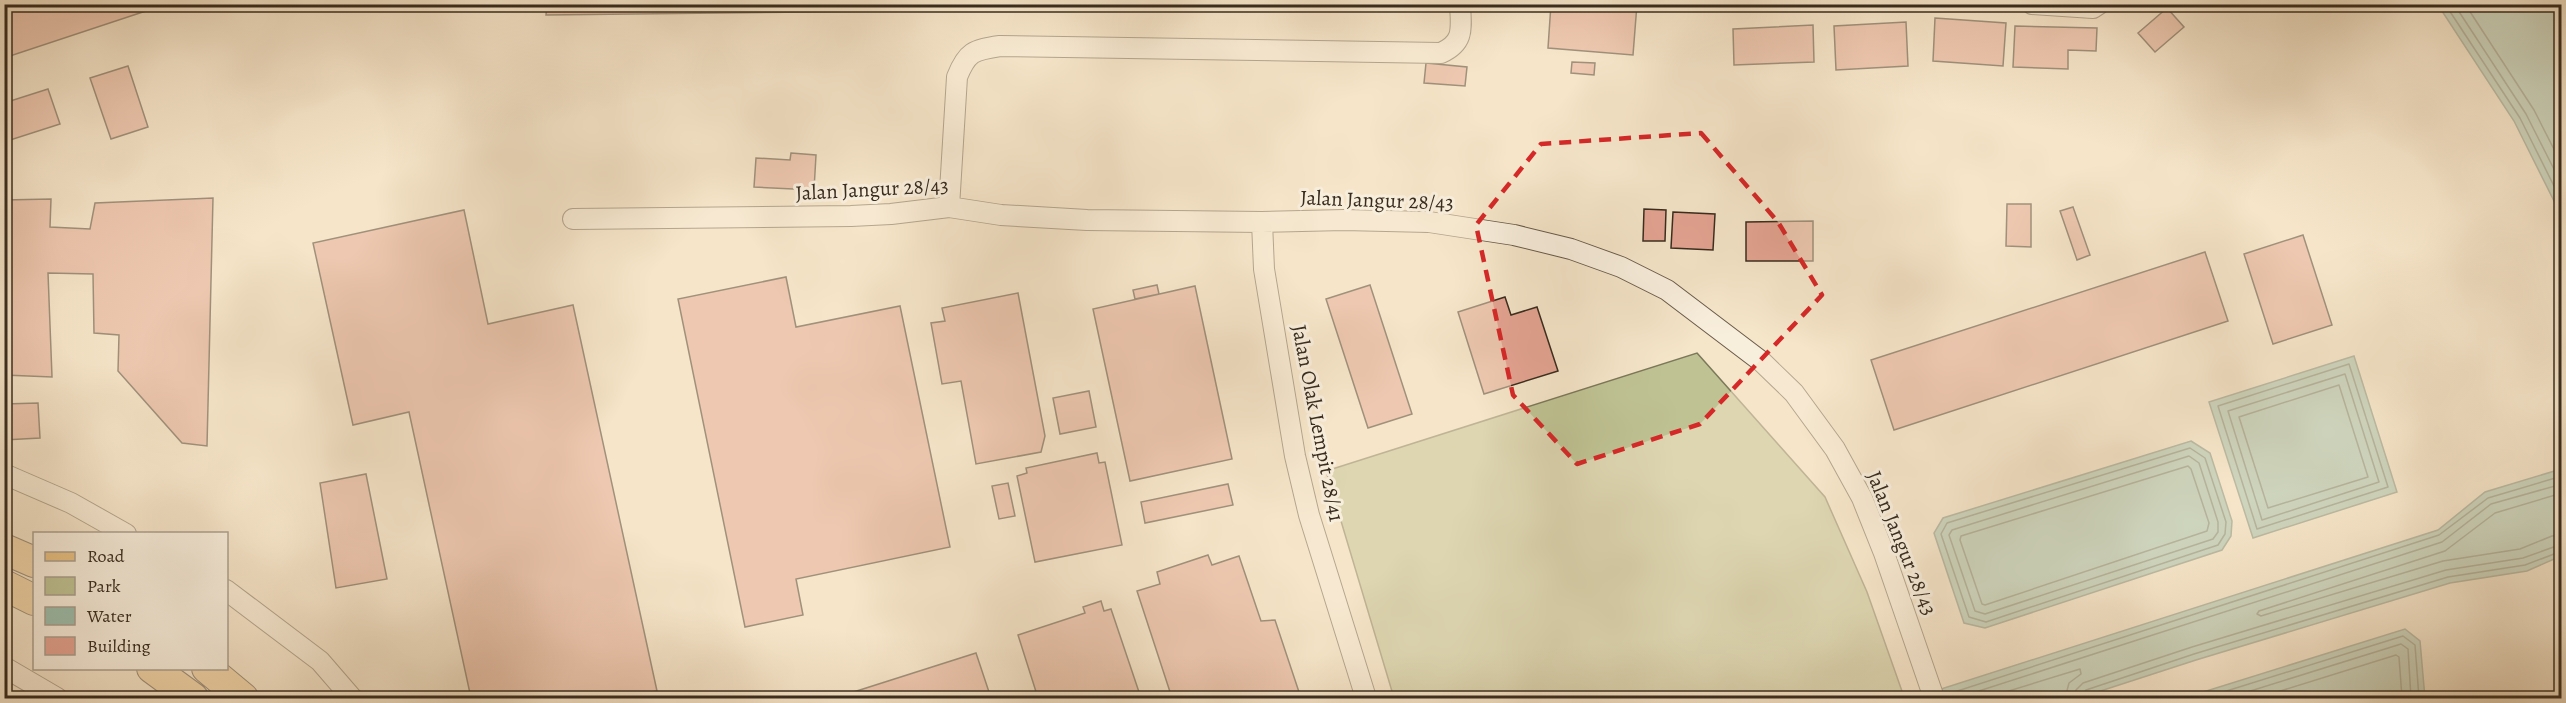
<svg xmlns="http://www.w3.org/2000/svg" width="2566" height="703" font-family="Alegreya,serif">
<style>
.green{fill:#bfc394;stroke:#7c785a;stroke-width:1.5}
.water{fill:#9dc0af;stroke:#758575;stroke-width:1.5}
.lines{fill:none;stroke-linecap:round;stroke-linejoin:round}
.shore{stroke:#6a7667;stroke-width:1.5}
.building{fill:#e4a492;stroke:#382c1f;stroke-width:1.5}
.minor-casing{stroke:#675a4a;stroke-width:22}
.primary-casing{stroke:#382c1f;stroke-width:32}
.minor{stroke:#f8eedc;stroke-width:20}
.primary{stroke:#eac284;stroke-width:30}
.marked{fill:none;stroke:#d62828;stroke-width:4.5;stroke-dasharray:12 8;stroke-linejoin:round}
.labels{text-anchor:middle;dominant-baseline:central;stroke-width:6;stroke-linejoin:round;paint-order:stroke}
.street-label{font-size:21px;fill:#382c1f;stroke:#f8eedc}
</style>
<rect width="100%" height="100%" fill="#f5e5c9"/>
<filter id="stains"><feTurbulence type="fractalNoise" baseFrequency=".00333" numOctaves="4"/><feColorMatrix values="0 0 0 0 .2 0 0 0 0 .09 0 0 0 0 .02 0 0 0 .5 -.17"/></filter>
<radialGradient id="worn" r=".72"><stop offset=".6" stop-color="#630" stop-opacity="0"/><stop offset="1" stop-color="#630" stop-opacity=".3"/></radialGradient>
<path class="green" d="M 1697,353 L 1825,497 L 1867,592 L 1903,694 L 1889,698 L 1394,698 L 1326,471 Z"/>
<path class="water" d="M 2438,5 L 2561,5 L 2561,215 L 2514,121 Z
M 2354,356 L 2397,492 L 2253,538 L 2209,402 Z
M 2191,441 L 2210,453 L 2232,521 L 2231,536 L 2222,550 L 1985,628 L 1964,623 L 1934,533 L 1943,518 Z
M 2561,469 L 2561,556 L 2527,571 L 2450,583 L 2196,660 L 2079,698 L 1913,698 L 2438,530 L 2485,492 Z
M 2405,629 L 2420,641 L 2425,698 L 2184,698 Z"/>
<g class="lines">
<path class="shore" d="M 2445,4 L 2520,118 L 2562,202
M 2454,4 L 2526,114 L 2562,185
M 2465,4 L 2534,110 L 2562,165
M 2349,364 L 2388,487 L 2257,529 L 2218,406 Z
M 2345,374 L 2379,482 L 2262,520 L 2228,411 Z
M 2339,385 L 2368,477 L 2268,508 L 2239,417 Z
M 2190,448 L 2205,458 L 2226,522 L 2225,534 L 2218,545 L 1986,622 L 1969,617 L 1941,534 L 1947,523 Z
M 2189,456 L 2199,463 L 2218,522 L 2218,532 L 2213,539 L 1985,614 L 1975,611 L 1949,535 L 1952,530 Z
M 2188,466 L 2191,469 L 2209,523 L 2207,531 L 1985,605 L 1982,604 L 1960,540 L 1961,536 Z
M 2562,493 L 2495,513 L 2445,551 L 2259,611 L 2257,614 L 2261,616 L 2443,561 L 2520,549 L 2552,536 L 2562,535
M 1945,695 L 2439,535 L 2488,498 L 2562,476
M 1957,698 L 2442,542 L 2491,504 L 2562,484
M 1986,698 L 2080,669 L 2081,674 L 2069,683 L 2065,698
M 2074,698 L 2076,690 L 2083,683 L 2192,647 L 2446,570 L 2523,558 L 2562,544
M 2081,698 L 2086,690 L 2194,654 L 2448,577 L 2525,565 L 2562,551
M 2204,698 L 2403,636 L 2415,645 L 2419,698
M 2228,698 L 2401,644 L 2408,649 L 2411,698
M 2258,698 L 2396,655 L 2399,657 L 2402,698"/>
</g>
<path class="building" d="M 4,4 L 167,4 L 4,58 Z
M 547,4 L 908,4 L 909,11 L 546,15 Z
M 1551,4 L 1637,4 L 1633,55 L 1548,48 Z
M 2167,8 L 2184,27 L 2155,52 L 2138,33 Z
M 1935,18 L 2006,23 L 2003,66 L 1933,61 Z
M 1906,22 L 1908,66 L 1836,70 L 1834,26 Z
M 1813,25 L 1814,62 L 1734,65 L 1733,29 Z
M 2015,26 L 2097,28 L 2096,51 L 2068,50 L 2068,69 L 2013,67 Z
M 1572,62 L 1595,63 L 1594,75 L 1571,73 Z
M 1426,63 L 1467,67 L 1465,86 L 1424,83 Z
M 128,66 L 148,127 L 111,139 L 90,78 Z
M 48,89 L 60,124 L 4,142 L 4,103 Z
M 791,153 L 816,155 L 814,190 L 754,187 L 756,158 L 790,160 Z
M 213,198 L 207,446 L 182,443 L 118,371 L 119,335 L 94,333 L 93,274 L 48,273 L 52,377 L 4,375 L 4,200 L 51,199 L 50,227 L 90,229 L 95,203 Z
M 2007,204 L 2031,204 L 2031,247 L 2006,246 Z
M 2073,207 L 2090,255 L 2077,260 L 2060,211 Z
M 1644,209 L 1666,210 L 1665,241 L 1643,241 Z
M 464,210 L 488,324 L 573,305 L 657,691 L 621,698 L 471,698 L 409,412 L 353,425 L 313,243 Z
M 1673,212 L 1715,214 L 1713,250 L 1671,248 Z
M 1813,221 L 1813,261 L 1746,261 L 1746,222 Z
M 2303,235 L 2332,325 L 2273,344 L 2244,254 Z
M 2205,252 L 2228,321 L 1894,430 L 1871,360 Z
M 786,277 L 796,327 L 900,306 L 950,547 L 796,579 L 803,615 L 745,627 L 678,299 Z
M 1157,285 L 1159,294 L 1135,299 L 1133,290 Z
M 1370,285 L 1412,414 L 1368,428 L 1326,299 Z
M 1195,286 L 1232,459 L 1130,481 L 1093,309 Z
M 1018,293 L 1045,436 L 1041,452 L 976,464 L 961,381 L 942,384 L 931,323 L 945,321 L 942,308 Z
M 1505,297 L 1511,315 L 1537,307 L 1558,371 L 1484,394 L 1458,312 Z
M 1089,391 L 1096,427 L 1060,434 L 1053,398 Z
M 38,403 L 40,438 L 4,440 L 4,404 Z
M 1097,453 L 1099,463 L 1105,462 L 1122,545 L 1035,562 L 1017,476 L 1027,473 L 1026,468 Z
M 366,474 L 387,579 L 336,588 L 320,483 Z
M 1008,483 L 1015,516 L 999,519 L 992,486 Z
M 1228,484 L 1233,505 L 1145,523 L 1141,502 Z
M 1208,555 L 1212,565 L 1239,556 L 1261,621 L 1275,620 L 1301,698 L 1172,698 L 1137,591 L 1160,584 L 1157,572 Z
M 1101,601 L 1104,611 L 1111,609 L 1141,698 L 1038,698 L 1018,635 L 1085,613 L 1083,607 Z
M 976,653 L 991,698 L 842,698 L 841,696 Z"/>
<g class="lines">
<g class="minor-casing">
<path id="minor" d="M 2032,4 L 2093,8 L 2099,4
M 949,207 L 957,77 C 967,52 973,50 1000,46 L 1441,53 C 1465,42 1461,28 1460,4
M 573,219 L 851,216 L 891,214 L 949,207 L 1001,215 L 1087,220 L 1262,222 L 1344,220 L 1429,222 L 1514,235 L 1571,249 L 1621,267 L 1667,290 L 1762,362 L 1794,393 L 1835,449 L 1862,498 L 1884,553 L 1934,698
M 1262,222 L 1264,269 L 1295,456 L 1309,515 L 1366,698
M 4,474 L 71,503 L 126,534
M 226,590 L 320,661 L 352,698
M 4,667 L 57,698"/>
</g>
<g class="primary-casing">
<path id="primary" d="M 4,549 L 34,562
M 4,585 L 34,600
M 152,668 L 193,698
M 207,668 L 243,698"/>
</g>
<use href="#minor" class="minor"/>
<use href="#primary" class="primary"/>
</g>
<path d="M0 0H2566V703H0ZM 1701,133 L 1778,222 L 1822,295 L 1700,424 L 1577,464 L 1513,395 L 1476,225 L 1541,144 Z" fill="#f5e5c9" fill-opacity=".55" fill-rule="evenodd"/>
<path class="marked" d="M 1701,133 L 1778,222 L 1822,295 L 1700,424 L 1577,464 L 1513,395 L 1476,225 L 1541,144 Z"/>
<g class="labels">
<g class="street-label">
<text transform="translate(872 189) rotate(-3)">Jalan Jangur 28/43</text>
<text transform="translate(1377 200) rotate(2)">Jalan Jangur 28/43</text>
<text transform="translate(1318 423) rotate(79)">Jalan Olak Lempit 28/41</text>
<text transform="translate(1902 543) rotate(68)">Jalan Jangur 28/43</text>
</g>
</g>
<rect width="2566" height="703" fill="none" stroke="#f5e5c9" stroke-width="24"/>
<rect x="6" y="6" width="2554" height="691" fill="none" stroke="#382c1f" stroke-width="3"/>
<rect x="12" y="12" width="2542" height="679" fill="none" stroke="#382c1f" stroke-width="1.5"/>
<rect x="33" y="532" width="195" height="138" fill="#f8eedc" stroke="#aba090" stroke-width="1.5"/>
<rect x="45" y="552" width="30" height="9" fill="#eac284" stroke="#aba090" stroke-width="1.5"/>
<text x="87" y="562" font-size="18" fill="#382c1f">Road</text>
<rect x="45" y="577" width="30" height="18" fill="#bfc394" stroke="#aba090" stroke-width="1.5"/>
<text x="87" y="592" font-size="18" fill="#382c1f">Park</text>
<rect x="45" y="607" width="30" height="18" fill="#9dc0af" stroke="#aba090" stroke-width="1.5"/>
<text x="87" y="622" font-size="18" fill="#382c1f">Water</text>
<rect x="45" y="637" width="30" height="18" fill="#e4a492" stroke="#aba090" stroke-width="1.5"/>
<text x="87" y="652" font-size="18" fill="#382c1f">Building</text>
<rect width="100%" height="100%" filter="url(#stains)"/>
<rect width="100%" height="100%" fill="url(#worn)"/>
</svg>
